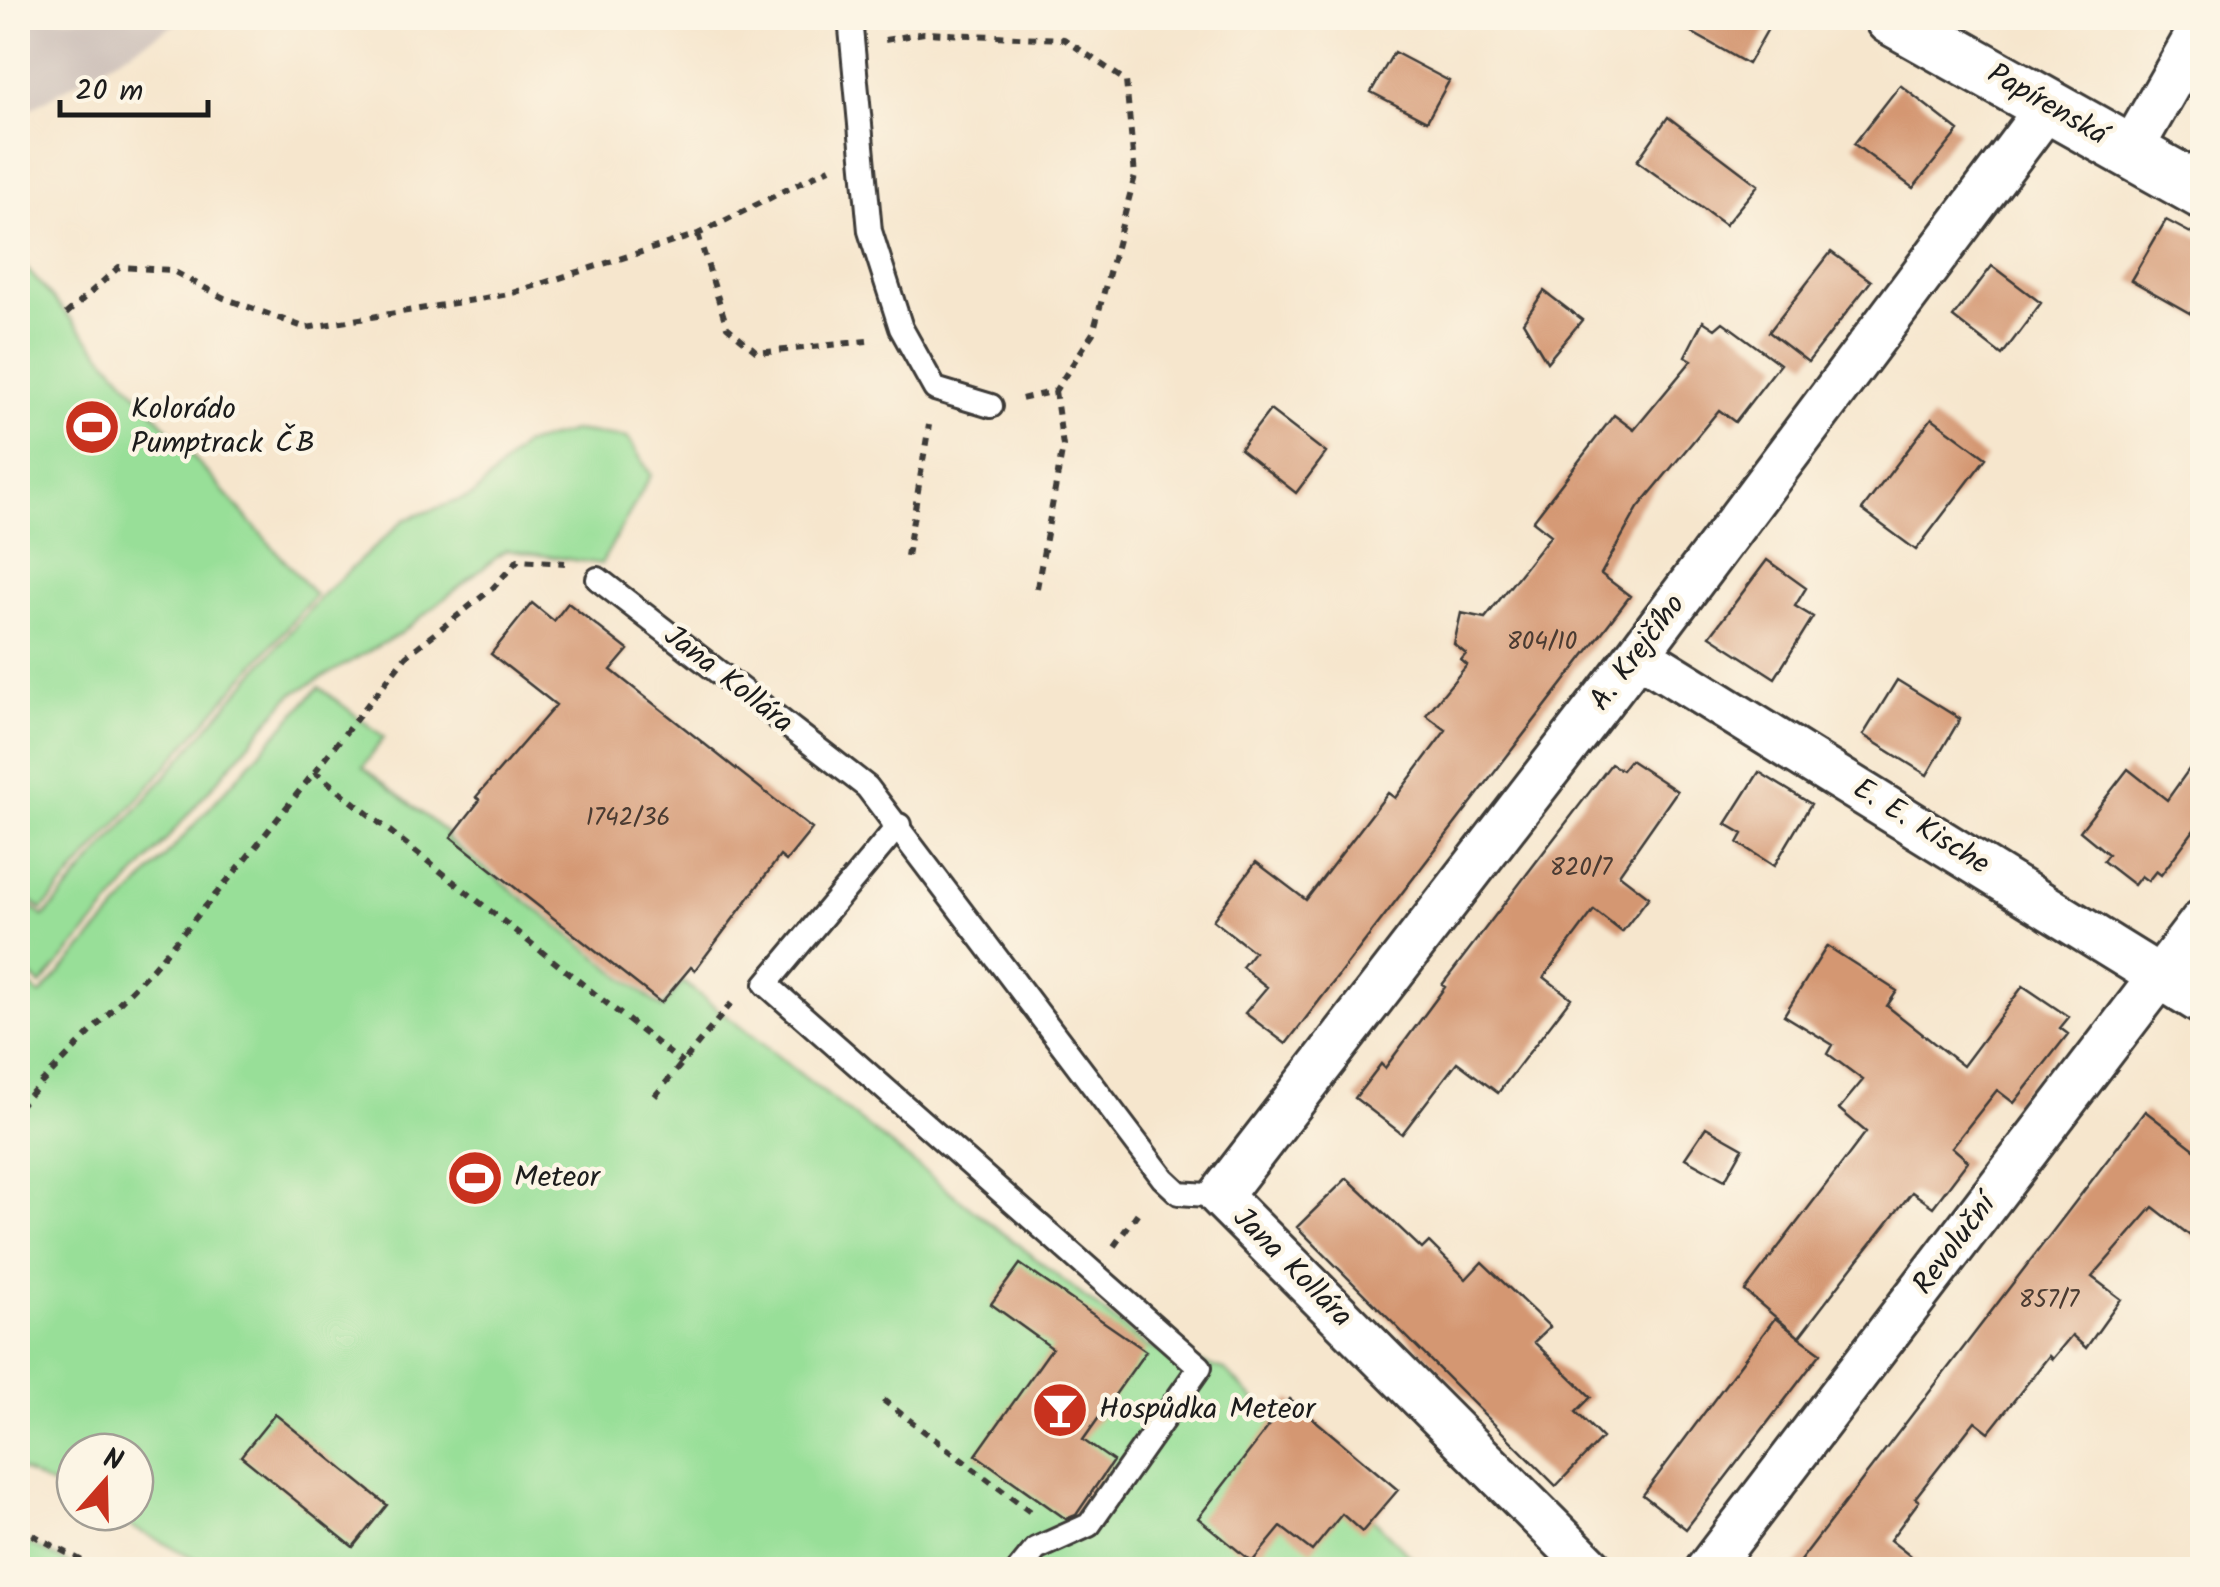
<svg xmlns="http://www.w3.org/2000/svg" width="2220" height="1587" font-family="Kalam,sans-serif">
<style>
.industrial{fill:#cec1ba}
.green{fill:#98df98;stroke:#5a7e5a;stroke-width:2.5}
.building{fill:#d49772}
.lines{fill:none;stroke-linecap:round;stroke-linejoin:round}
.service-casing{stroke:#3d3a37;stroke-width:28}
.minor-casing{stroke:#3d3a37;stroke-width:48}
.tertiary-casing{stroke:#3d3a37;stroke-width:58}
.path{stroke:#3d3a37;stroke-width:6;stroke-dasharray:8 8;stroke-linecap:butt}
.service{stroke:#fff;stroke-width:22}
.minor{stroke:#fff;stroke-width:42}
.tertiary{stroke:#fff;stroke-width:52}
.labels{text-anchor:middle;dominant-baseline:central;stroke-width:9;stroke-linejoin:round;paint-order:stroke}
.number-label{font-size:25px;fill:#4a3b32}
.street-label{font-size:30px;fill:#1c1c1c;stroke:#fcf5e5}
.poi-label{font-size:30px;fill:#1c1c1c;stroke:#fcf5e5;text-anchor:start}
</style>
<rect width="100%" height="100%" fill="#fcf5e5"/>
<filter id="ink" filterUnits="userSpaceOnUse"><feTurbulence type="fractalNoise" baseFrequency=".01" numOctaves="2"/><feDisplacementMap in="SourceGraphic" scale="20" xChannelSelector="R" yChannelSelector="G"/><feConvolveMatrix kernelMatrix="1 2 1 2 8 2 1 2 1" color-interpolation-filters="sRGB"/></filter>
<filter id="wash" filterUnits="userSpaceOnUse"><feTurbulence type="fractalNoise" baseFrequency=".0048" numOctaves="4" result="noise"/><feDisplacementMap in="SourceGraphic" scale="40" xChannelSelector="R" yChannelSelector="G"/><feGaussianBlur stdDeviation="2.25" result="paint"/><feColorMatrix in="noise" values="0 0 0 0 0 0 0 0 0 0 0 0 0 0 0 0 0 1.4 0 .05"/><feComposite in="paint" operator="in"/></filter>
<g filter="url(#wash)">
<rect width="100%" height="100%" fill="#f6e6cd"/>
<path class="industrial" d="M 18,18 L 186,18 L 18,116 Z"/>
<path class="green" d="M 18,259 L 315,595 L 42,910 L 18,890 Z
M 573,431 L 628,438 L 651,475 L 601,564 L 506,550 L 401,633 L 291,695 L 41,985 L 18,965 L 18,896 L 44,917 L 320,597 L 404,520 L 474,495 L 523,445 Z
M 319,687 L 384,737 L 363,767 L 448,834 L 446,838 L 662,1008 L 683,982 L 1148,1347 L 1225,1370 L 1423,1569 L 216,1569 L 101,1512 L 135,1512 L 135,1452 L 75,1452 L 75,1498 L 18,1468 L 18,976 L 40,995 Z
M 18,1538 L 79,1569 L 18,1569 Z"/>
<g id="blocks">
<path class="building" d="M 1666,18 L 1774,18 L 1748,64 Z
M 1394,52 L 1449,81 L 1427,121 L 1371,92 Z
M 1900,85 L 1959,131 L 1913,188 L 1854,144 Z
M 1668,117 L 1758,185 L 1725,225 L 1637,161 Z
M 2166,220 L 2202,239 L 2202,320 L 2131,280 Z
M 1831,252 L 1871,281 L 1808,362 L 1769,332 Z
M 1992,266 L 2041,303 L 2002,355 L 1953,317 Z
M 1544,291 L 1582,320 L 1547,362 L 1523,322 Z
M 1703,321 L 1715,329 L 1723,322 L 1780,364 L 1735,422 L 1719,410 L 1638,508 L 1601,574 L 1630,596 L 1286,1044 L 1245,1013 L 1267,987 L 1242,967 L 1254,952 L 1213,920 L 1256,862 L 1306,900 L 1388,793 L 1395,798 L 1446,730 L 1426,715 L 1467,665 L 1461,660 L 1466,654 L 1454,644 L 1461,613 L 1485,618 L 1551,535 L 1533,521 L 1614,415 L 1634,430 L 1692,360 L 1685,356 Z
M 1270,410 L 1326,453 L 1296,493 L 1240,449 Z
M 1932,418 L 1986,458 L 1916,550 L 1862,510 Z
M 1767,560 L 1806,588 L 1795,606 L 1813,617 L 1775,678 L 1710,636 Z
M 532,603 L 554,621 L 568,603 L 628,650 L 611,670 L 812,829 L 786,861 L 780,856 L 695,970 L 691,967 L 661,1003 L 451,837 L 480,800 L 476,797 L 556,705 L 491,654 Z
M 1897,680 L 1960,719 L 1927,775 L 1863,735 Z
M 2202,751 L 2202,819 L 2161,875 L 2156,871 L 2148,881 L 2141,876 L 2134,885 L 2103,861 L 2108,854 L 2080,831 L 2128,769 L 2167,800 Z
M 1630,760 L 1677,791 L 1619,874 L 1649,897 L 1622,932 L 1594,910 L 1544,977 L 1571,998 L 1498,1093 L 1457,1062 L 1402,1134 L 1355,1098 L 1381,1064 L 1385,1068 L 1445,987 L 1442,985 L 1611,764 L 1622,770 Z
M 1759,772 L 1811,804 L 1774,866 L 1738,843 L 1743,834 L 1726,824 Z
M 1827,946 L 1897,991 L 1887,1006 L 1963,1066 L 2023,986 L 2069,1017 L 2060,1028 L 2068,1034 L 2014,1103 L 1997,1090 L 1952,1147 L 1968,1161 L 1933,1207 L 1912,1192 L 1858,1260 L 1799,1337 L 1821,1353 L 1686,1529 L 1643,1495 L 1775,1318 L 1799,1337 L 1745,1291 L 1866,1132 L 1839,1109 L 1863,1080 L 1828,1054 L 1833,1045 L 1784,1015 Z
M 2145,1111 L 2202,1155 L 2202,1245 L 2153,1207 L 2092,1277 L 2121,1299 L 2086,1348 L 2072,1335 L 2052,1359 L 2049,1356 L 1989,1432 L 1975,1421 L 1915,1498 L 1919,1501 L 1890,1540 L 1928,1570 L 1793,1570 Z
M 1706,1127 L 1743,1148 L 1725,1180 L 1685,1158 Z
M 1347,1178 L 1422,1249 L 1429,1242 L 1466,1279 L 1482,1262 L 1550,1327 L 1534,1342 L 1591,1397 L 1576,1412 L 1602,1438 L 1556,1486 L 1297,1227 Z
M 1020,1264 L 1146,1351 L 1083,1440 L 1113,1461 L 1076,1515 L 1066,1519 L 976,1455 L 1052,1348 L 991,1304 Z
M 1290,1399 L 1398,1490 L 1362,1532 L 1342,1514 L 1312,1551 L 1281,1527 L 1252,1562 L 1198,1518 Z
M 275,1414 L 387,1505 L 353,1547 L 241,1456 Z"/>
</g>
</g>
<g filter="url(#ink)">
<use href="#blocks" fill-opacity="0" stroke="#3d3a37" stroke-width="2.5"/>
<g class="lines">
<g class="service-casing">
<path id="service" d="M 850,18 L 870,231 L 901,328 L 935,389 L 991,406
M 598,579 L 867,787 L 1163,1178 L 1179,1193 L 1220,1196
M 899,825 L 766,984 L 1200,1367 L 1089,1525 L 1036,1549 L 1019,1570"/>
</g>
<g class="minor-casing">
<path id="minor" d="M 2130,152 L 2202,26
M 1638,654 L 2202,1003
M 1593,1570 L 1220,1196 L 1638,654 L 2049,105
M 1707,1570 L 2202,921"/>
</g>
<g class="tertiary-casing">
<path id="tertiary" d="M 1891,18 L 2202,192"/>
</g>
<path class="path" d="M 885,40 L 924,33 L 1064,39 L 1126,81 L 1135,176 L 1093,333 L 1055,391 L 1021,399
M 698,234 L 727,327 L 758,353 L 867,341
M 66,314 L 119,267 L 171,270 L 224,298 L 306,328 L 509,294 L 698,234 L 830,168
M 907,556 L 929,425
M 1037,588 L 1063,446 L 1055,391
M 314,771 L 682,1063
M 655,1096 L 735,999
M 18,1107 L 152,969 L 245,860 L 406,656 L 493,588 L 518,560 L 565,563
M 1114,1246 L 1142,1207
M 883,1400 L 1033,1514
M 18,1527 L 99,1570"/>
<use href="#service" class="service"/>
<use href="#minor" class="minor"/>
<use href="#tertiary" class="tertiary"/>
</g>
</g>
<defs>
<g id="stadium-disc" transform="scale(2.875)"><circle r="9.5" fill="#c8321e" stroke="#fcf5e5"/><path d="M0-5a6.5 5 0 1 0 0 10a6.5 5 0 1 0 0-10ZM-3.5-1.8h7v3.6h-7Z" fill="#fff"/></g>
<g id="bar-disc" transform="scale(2.875)"><circle r="9.5" fill="#c8321e" stroke="#fcf5e5"/><path d="M-6-5H6L.8 .8V4.5H3.5V6h-7V4.5H-.8V.8Z" fill="#fff"/></g>
</defs>
<g fill-rule="evenodd">
<use href="#stadium-disc" x="92" y="427"/>
<use href="#stadium-disc" x="475" y="1178"/>
<use href="#bar-disc" x="1060" y="1410"/>
</g>
<g class="labels">
<g class="number-label">
<text x="1542" y="642">804/10</text>
<text x="628" y="818">1742/36</text>
<text x="1581" y="868">820/7</text>
<text x="2049" y="1300">857/7</text>
</g>
<g class="street-label">
<text transform="translate(2047 105) rotate(30)">Papírenská</text>
<text transform="translate(1638 653) rotate(-53)">A. Krejčího</text>
<text transform="translate(728 680) rotate(38)">Jana Kollára</text>
<text transform="translate(1921 827) rotate(32)">E. E. Kische</text>
<text transform="translate(1955 1245) rotate(-53)">Revoluční</text>
<text transform="translate(1292 1268) rotate(45)">Jana Kollára</text>
</g>
<g class="poi-label">
<text x="131" y="410">Kolorádo<tspan x="131" dy="34">Pumptrack ČB</tspan></text>
<text x="514" y="1178">Meteor</text>
<text x="1099" y="1410">Hospůdka Meteor</text>
</g>
</g>
<rect width="2220" height="1587" fill="none" stroke="#fcf5e5" stroke-width="60"/>
<g transform="translate(105 1482) rotate(20)"><circle r="48" fill="#fcf5e5" stroke="#a29e95" stroke-width="2.5"/>
<path d="M0-8L18 38L0 25L-18 38Z" fill="#c8321e"/>
<text y="-15" font-size="28" font-weight="bold" text-anchor="middle" fill="#1c1c1c">N</text>
</g>
<path d="M60 100v15h148v-15" fill="none" stroke="#1c1c1c" stroke-width="5"/>
<text x="75" y="100" font-size="30" fill="#1c1c1c" stroke="#fcf5e5" stroke-width="8" paint-order="stroke">20 m</text>
</svg>
